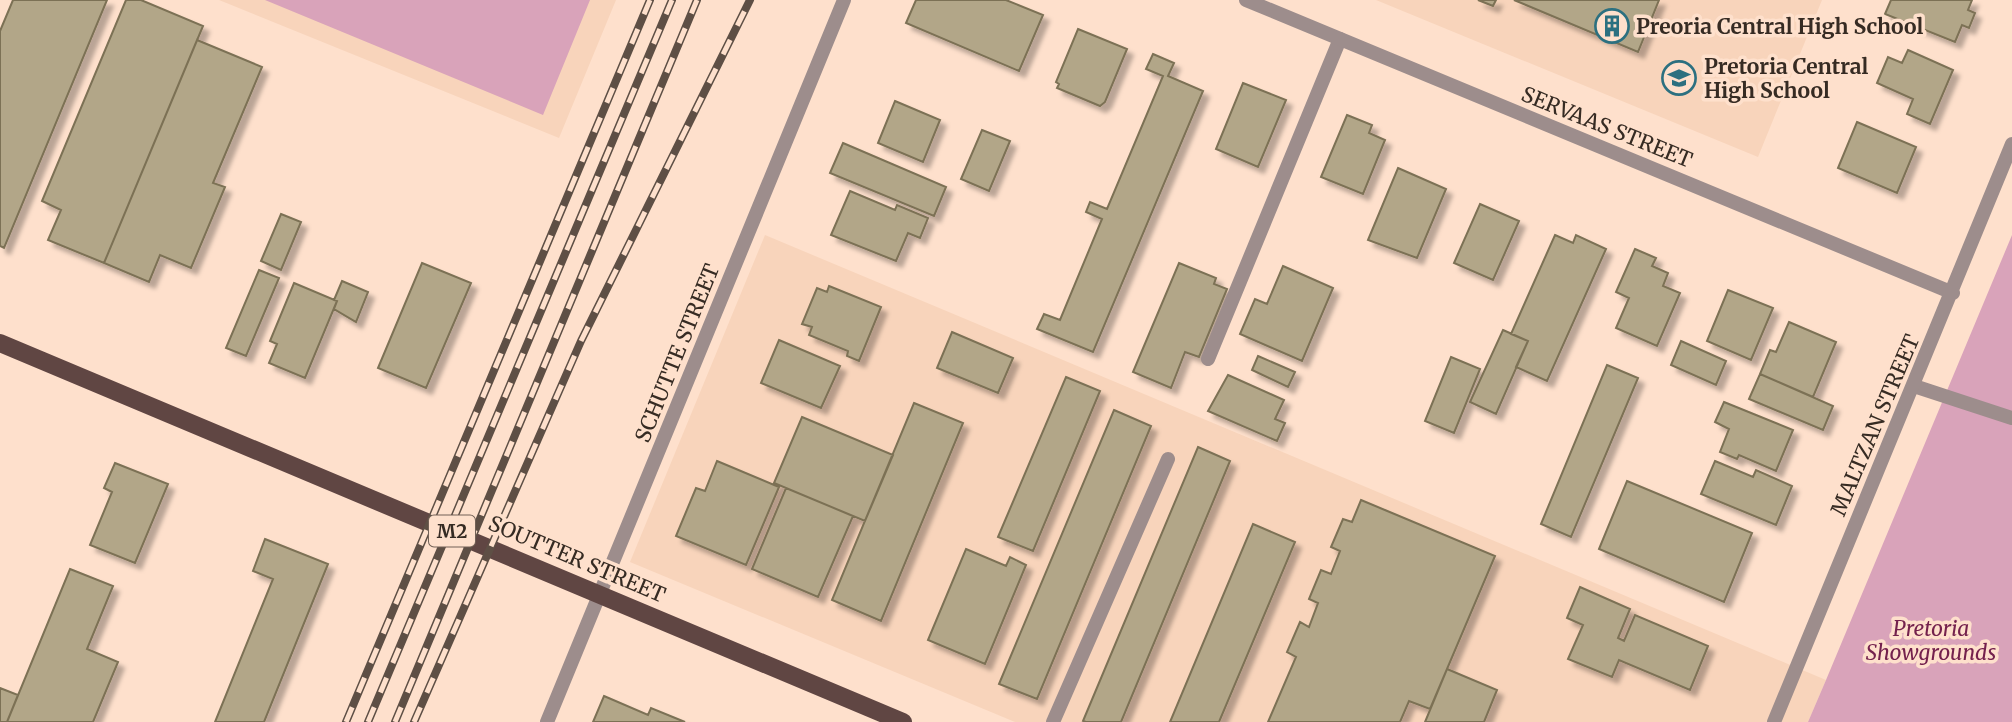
<svg xmlns="http://www.w3.org/2000/svg" width="2012" height="722" font-family="Merriweather,serif">
<style>
.built{fill:#f8d4bb}
.green{fill:#d9a3ba}
.building{fill:#b2a688;stroke:#7c7155;stroke-width:2;filter:url(#shadow)}
.lines{fill:none;stroke-linecap:round;stroke-linejoin:round}
.lane{stroke:#9d8d8c;stroke-width:14}
.street{stroke:#9d8d8c;stroke-width:14}
.primary{stroke:#604643;stroke-width:18}
.rail-casing{stroke:#5e4f45;stroke-width:8}
.rail{stroke:#fee0cc;stroke-width:5;stroke-dasharray:16;stroke-linecap:butt}
.labels{text-anchor:middle;dominant-baseline:central;stroke-width:7;stroke-linejoin:round;paint-order:stroke}
.shield{fill:#fee0cc;stroke:#726156;stroke-width:2}
.shield-label{font-size:19px;font-weight:bold;fill:#362b23}
.poi-label{font-size:21px;font-weight:bold;fill:#362b23;stroke:#fee0cc;text-anchor:start}
.street-label{font-size:21px;fill:#362b23;stroke:#fee0cc}
.park-label{font-size:21px;font-style:italic;fill:#74214d;stroke:#fee0cc}
</style>
<defs>
<filter id="shadow"><feDropShadow dx="6" dy="6" stdDeviation="2" flood-color="#0004"/></filter>
</defs>
<rect width="100%" height="100%" fill="#fee0cc"/>
<path class="built" d="M 219,0 L 616,0 L 559,138 Z
M 1376,0 L 1822,0 L 1758,157 Z
M 765,235 L 1826,680 L 1808,722 L 1015,722 L 630,562 Z"/>
<path class="green" d="M 265,0 L 590,0 L 543,115 Z
M 2012,235 L 2012,722 L 1808,722 L 1826,680 Z"/>
<path class="building" d="M 13,0 L 107,0 L 4,248 L 0,246 L 0,31 Z
M 126,0 L 141,0 L 203,26 L 104,263 L 48,240 L 61,210 L 42,201 Z
M 916,0 L 1006,0 L 1043,15 L 1019,71 L 906,23 Z
M 1478,0 L 1496,0 L 1493,6 Z
M 1514,0 L 1659,0 L 1638,52 Z
M 1891,0 L 1972,0 L 1968,10 L 1975,13 L 1969,28 L 1962,25 L 1955,42 L 1885,14 Z
M 1078,29 L 1127,49 L 1105,102 L 1100,106 L 1057,88 L 1059,84 L 1056,82 Z
M 197,40 L 262,67 L 213,183 L 225,187 L 191,268 L 160,255 L 149,282 L 104,263 Z
M 1908,50 L 1953,70 L 1930,124 L 1907,114 L 1913,99 L 1877,83 L 1888,57 L 1902,63 Z
M 1153,54 L 1174,63 L 1168,76 L 1203,91 L 1093,352 L 1037,329 L 1044,314 L 1060,320 L 1102,219 L 1086,212 L 1090,202 L 1107,209 L 1163,76 L 1146,69 Z
M 1243,83 L 1286,100 L 1258,167 L 1216,149 Z
M 895,101 L 940,120 L 923,162 L 878,143 Z
M 1347,115 L 1372,125 L 1369,133 L 1385,140 L 1363,194 L 1321,177 Z
M 1857,122 L 1916,147 L 1897,193 L 1838,168 Z
M 982,130 L 1010,141 L 989,191 L 961,179 Z
M 843,143 L 946,187 L 934,216 L 830,173 Z
M 1398,168 L 1446,189 L 1417,258 L 1368,240 Z
M 850,191 L 895,210 L 897,205 L 928,218 L 920,238 L 908,233 L 896,261 L 831,235 Z
M 1480,204 L 1519,221 L 1493,280 L 1454,263 Z
M 281,214 L 301,222 L 281,270 L 261,261 Z
M 1555,235 L 1573,243 L 1576,235 L 1606,249 L 1547,381 L 1516,367 L 1528,341 L 1511,334 Z
M 1635,249 L 1656,258 L 1652,266 L 1668,273 L 1663,286 L 1680,293 L 1657,346 L 1616,328 L 1629,298 L 1616,292 Z
M 422,263 L 471,283 L 426,388 L 378,368 Z
M 1179,263 L 1216,278 L 1214,284 L 1227,289 L 1199,357 L 1185,352 L 1171,388 L 1133,372 Z
M 1283,266 L 1333,288 L 1302,361 L 1240,334 L 1255,299 L 1267,304 Z
M 259,270 L 279,278 L 246,356 L 226,348 Z
M 342,281 L 368,292 L 356,322 L 334,309 L 337,301 L 334,300 Z
M 294,283 L 337,301 L 305,378 L 269,363 L 277,344 L 270,341 Z
M 829,286 L 881,307 L 859,361 L 847,356 L 848,351 L 809,335 L 812,327 L 802,324 L 817,288 L 827,292 Z
M 1728,290 L 1773,308 L 1751,360 L 1707,341 Z
M 1789,322 L 1836,342 L 1813,397 L 1760,374 L 1770,350 L 1776,352 Z
M 1503,330 L 1528,341 L 1496,414 L 1470,402 Z
M 952,332 L 1013,358 L 998,393 L 937,368 Z
M 779,340 L 840,366 L 821,408 L 761,383 Z
M 1681,341 L 1726,361 L 1716,385 L 1671,365 Z
M 1258,356 L 1295,372 L 1288,387 L 1252,370 Z
M 1451,357 L 1480,369 L 1454,433 L 1425,421 Z
M 1607,365 L 1638,378 L 1571,537 L 1541,524 Z
M 1760,374 L 1833,406 L 1823,430 L 1749,399 Z
M 1228,375 L 1284,400 L 1275,419 L 1285,423 L 1277,441 L 1208,411 Z
M 1066,377 L 1100,391 L 1033,551 L 998,537 Z
M 1724,402 L 1793,430 L 1776,471 L 1739,455 L 1737,459 L 1720,452 L 1729,429 L 1715,422 Z
M 914,403 L 963,423 L 881,621 L 832,600 Z
M 1114,410 L 1151,426 L 1037,699 L 999,684 Z
M 802,417 L 893,455 L 865,521 L 774,483 Z
M 1198,447 L 1230,461 L 1121,722 L 1086,722 L 1083,721 Z
M 717,461 L 779,487 L 746,565 L 676,536 L 696,488 L 705,491 Z
M 1715,461 L 1753,477 L 1756,470 L 1792,486 L 1776,525 L 1701,494 Z
M 115,463 L 168,484 L 135,563 L 90,545 L 112,492 L 104,488 Z
M 1627,481 L 1752,533 L 1724,602 L 1599,549 Z
M 786,488 L 853,516 L 818,597 L 752,569 Z
M 1361,500 L 1495,556 L 1447,669 L 1430,709 L 1409,701 L 1400,722 L 1268,722 L 1296,657 L 1287,652 L 1300,622 L 1309,627 L 1318,603 L 1309,599 L 1321,570 L 1331,574 L 1340,551 L 1331,547 L 1343,519 L 1352,522 Z
M 1253,524 L 1295,542 L 1219,722 L 1170,722 Z
M 265,539 L 328,564 L 264,722 L 215,722 L 273,579 L 253,571 Z
M 966,549 L 1006,566 L 1010,557 L 1026,565 L 985,664 L 928,640 Z
M 70,569 L 113,586 L 87,649 L 118,662 L 93,722 L 7,722 Z
M 1580,587 L 1630,609 L 1618,638 L 1624,641 L 1635,615 L 1708,646 L 1690,690 L 1619,660 L 1612,677 L 1568,659 L 1583,625 L 1567,618 Z
M 1447,669 L 1497,690 L 1484,722 L 1425,722 Z
M 0,688 L 18,695 L 7,722 L 0,722 Z
M 604,696 L 648,715 L 651,708 L 685,722 L 593,722 Z"/>
<g class="lines">
<path class="lane" d="M 1208,359 L 1340,39
M 1914,386 L 2012,418
M 1053,722 L 1168,459"/>
<path class="street" d="M 1246,0 L 1953,293
M 547,722 L 844,0
M 1774,722 L 2012,144"/>
<path class="primary" d="M 0,343 L 903,722"/>
<g class="rail-casing">
<path id="rail" d="M 346,722 L 650,0
M 368,722 L 672,0
M 395,722 L 697,0
M 414,722 L 581,341 L 750,0"/>
</g>
<use href="#rail" class="rail"/>
</g>
<defs>
<g id="building-ring" transform="scale(1.75)"><circle r="9.5" fill="#fee0cc" stroke="#2c7080" stroke-width="1.5"/><path d="M-4-6H4V6H1V3H-1V6H-4ZM-2.5-4.3h1.7v1.8h-1.7ZM.8-4.3h1.7v1.8H.8ZM-2.5-1h1.7V.8h-1.7ZM.8-1h1.7V.8H.8Z" fill="#2c7080"/></g>
<g id="school-ring" transform="scale(1.75)"><circle r="9.5" fill="#fee0cc" stroke="#2c7080" stroke-width="1.5"/><path d="M0-5L7-2L0 1L-7-2ZM-4 1L0 2.5L4 1V4Q0 6-4 4Z" fill="#2c7080"/></g>
</defs>
<g fill-rule="evenodd">
<use href="#building-ring" x="1612" y="26"/>
<use href="#school-ring" x="1679" y="78"/>
</g>
<g class="labels">
<rect class="shield" x="429" y="515.5" width="46" height="31" rx="5"/>
<g class="shield-label">
<text x="452" y="531">M2</text>
</g>
<g class="poi-label">
<text x="1636" y="26">Preoria Central High School</text>
<text x="1704" y="66">Pretoria Central<tspan x="1704" dy="24">High School</tspan></text>
</g>
<g class="street-label">
<text transform="translate(1607 127) rotate(22)">SERVAAS STREET</text>
<text transform="translate(677 353) rotate(-68)">SCHUTTE STREET</text>
<text transform="translate(1875 425) rotate(-67)">MALTZAN STREET</text>
<text transform="translate(577 559) rotate(23)">SOUTTER STREET</text>
</g>
<g class="park-label">
<text x="1931" y="628">Pretoria<tspan x="1931" dy="24">Showgrounds</tspan></text>
</g>
</g>
</svg>
